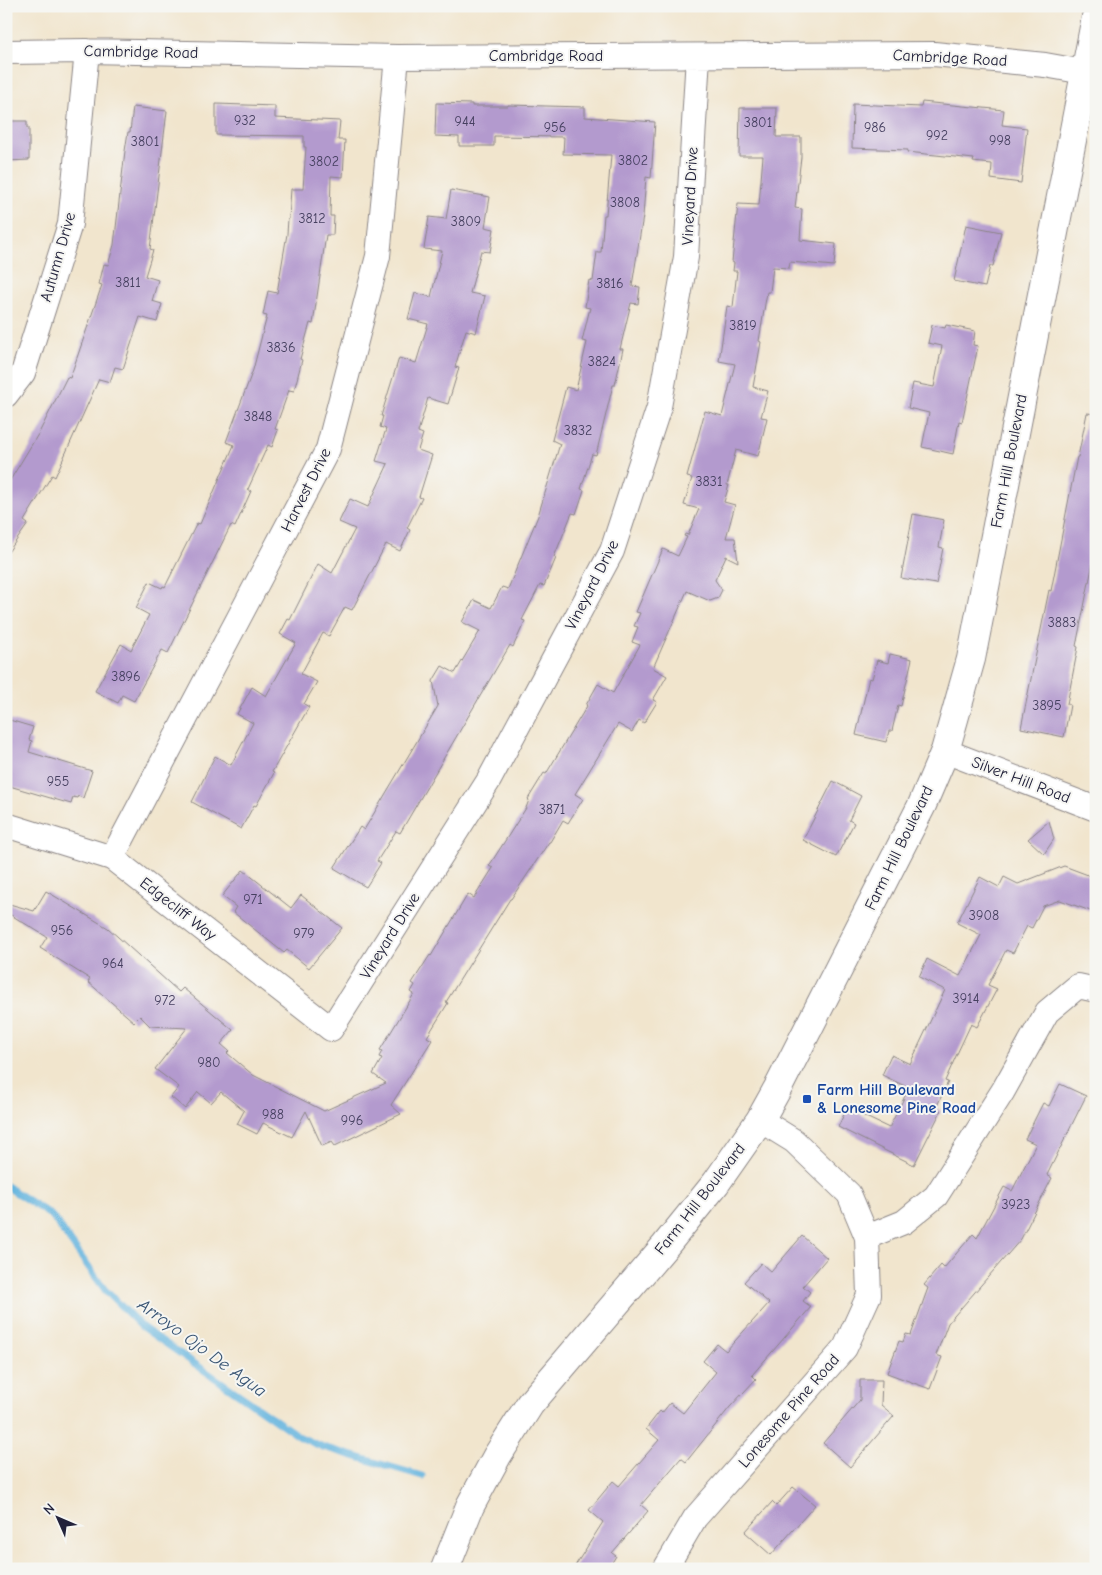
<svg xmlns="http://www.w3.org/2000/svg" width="1102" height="1575" font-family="'Comic Neue',sans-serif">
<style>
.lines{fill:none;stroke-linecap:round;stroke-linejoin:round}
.stream{stroke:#64b4de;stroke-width:7}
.building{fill:#b39ace}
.minor-casing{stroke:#8a8484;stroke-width:26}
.major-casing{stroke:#8a8484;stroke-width:30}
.minor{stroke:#fff;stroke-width:24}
.major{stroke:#fff;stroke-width:28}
.transit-dot{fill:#1a4fb4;stroke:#f6f6f2;stroke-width:2}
.labels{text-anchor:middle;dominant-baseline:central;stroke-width:4;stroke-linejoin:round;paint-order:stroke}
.number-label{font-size:14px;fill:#464060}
.street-label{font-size:16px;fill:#22223b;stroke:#f6f6f2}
.transit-label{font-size:16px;font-weight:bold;fill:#164399;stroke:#f6f6f2;text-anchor:start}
.water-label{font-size:18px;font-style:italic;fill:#395574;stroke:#f6f6f2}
</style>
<rect width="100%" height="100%" fill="#f6f6f2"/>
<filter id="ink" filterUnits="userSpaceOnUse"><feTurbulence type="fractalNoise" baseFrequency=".02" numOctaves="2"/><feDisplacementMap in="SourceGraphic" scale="10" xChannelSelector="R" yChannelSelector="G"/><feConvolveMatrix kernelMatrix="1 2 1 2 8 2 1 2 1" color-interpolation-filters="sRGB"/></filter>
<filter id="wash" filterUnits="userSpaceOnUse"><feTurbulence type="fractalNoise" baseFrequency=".0096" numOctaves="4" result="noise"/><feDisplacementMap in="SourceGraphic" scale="20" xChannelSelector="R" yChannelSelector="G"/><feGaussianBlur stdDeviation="1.12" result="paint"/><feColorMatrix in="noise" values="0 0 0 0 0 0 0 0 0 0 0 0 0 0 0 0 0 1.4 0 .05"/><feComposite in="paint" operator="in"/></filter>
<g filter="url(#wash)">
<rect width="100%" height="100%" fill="#f1e5cd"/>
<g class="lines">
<path class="stream" d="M 6,1186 L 52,1216 L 105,1290 L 142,1327 L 300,1437 L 323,1447 L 422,1476"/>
</g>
<g id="blocks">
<path class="building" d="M 922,102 L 1004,110 L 1002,125 L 1027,128 L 1021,183 L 991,179 L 992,164 L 973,162 L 974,159 L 907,152 L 908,150 L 852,148 L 853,104 L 921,107 Z
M 436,103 L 472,104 L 472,106 L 508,106 L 508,105 L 585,107 L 585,117 L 655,122 L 651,178 L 646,177 L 643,216 L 632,286 L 640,287 L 638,304 L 631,303 L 620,349 L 623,349 L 615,385 L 613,385 L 596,455 L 592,454 L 581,489 L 584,490 L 576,514 L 572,513 L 554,557 L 556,558 L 544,586 L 540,585 L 522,620 L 525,621 L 513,647 L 510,645 L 400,833 L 396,831 L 377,861 L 381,863 L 366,887 L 334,868 L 360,827 L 364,830 L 438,706 L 433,681 L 442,666 L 455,673 L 480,631 L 462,622 L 474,600 L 491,608 L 502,587 L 508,589 L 538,516 L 560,444 L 552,440 L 566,387 L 576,390 L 587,342 L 582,341 L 590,308 L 585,307 L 589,280 L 593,281 L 597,252 L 601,252 L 604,215 L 606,215 L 611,155 L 563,154 L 564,137 L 494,136 L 494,146 L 459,146 L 459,137 L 435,136 Z
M 216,104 L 275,106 L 275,118 L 340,121 L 338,140 L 345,140 L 343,177 L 331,176 L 330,216 L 334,216 L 333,235 L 326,235 L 313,324 L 310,323 L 300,359 L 302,360 L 294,391 L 289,390 L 275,429 L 278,430 L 272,447 L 268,445 L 248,489 L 251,491 L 235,527 L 231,525 L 168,653 L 162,650 L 134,701 L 122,695 L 118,703 L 95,691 L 121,644 L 131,650 L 149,615 L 136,608 L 149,582 L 162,588 L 163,586 L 165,587 L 197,523 L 200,524 L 234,445 L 226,442 L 253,370 L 267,316 L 263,315 L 268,291 L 277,293 L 287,234 L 288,219 L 289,219 L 291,189 L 303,189 L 306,147 L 304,147 L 304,136 L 216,135 Z
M 133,107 L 167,111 L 150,249 L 153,250 L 145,276 L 158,280 L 152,301 L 162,304 L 157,322 L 140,317 L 123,369 L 115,367 L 110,382 L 99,379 L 55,477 L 52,475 L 24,521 L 28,524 L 6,555 L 6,487 L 40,431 L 67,377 L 70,378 L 102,285 L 99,284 L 104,264 L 108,265 L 114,245 L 125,151 L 128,132 L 130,132 Z
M 740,108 L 777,108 L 776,137 L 801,137 L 801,157 L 795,208 L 802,209 L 800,240 L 836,244 L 834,266 L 790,262 L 789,268 L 773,267 L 770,292 L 767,292 L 759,341 L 761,342 L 753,387 L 768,391 L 761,417 L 767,418 L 758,456 L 736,450 L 727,485 L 729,485 L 724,502 L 735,505 L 726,538 L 735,538 L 738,562 L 726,556 L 715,580 L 722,590 L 718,598 L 710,601 L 687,591 L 653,668 L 667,676 L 653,700 L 657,702 L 644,723 L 639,720 L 632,732 L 618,724 L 575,794 L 583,799 L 568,823 L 563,820 L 550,842 L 549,842 L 511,899 L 510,899 L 446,1002 L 448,1003 L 427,1037 L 432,1040 L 391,1105 L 401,1114 L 335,1146 L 332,1142 L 322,1146 L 306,1111 L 292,1137 L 263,1123 L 257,1134 L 237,1124 L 244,1111 L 221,1092 L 211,1103 L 198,1092 L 185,1109 L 171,1097 L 179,1087 L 155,1069 L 187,1028 L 150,1026 L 140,1016 L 134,1022 L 88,982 L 90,979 L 40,948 L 47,937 L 6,912 L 6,903 L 34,911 L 46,891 L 108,928 L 179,992 L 183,988 L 233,1030 L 221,1044 L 229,1051 L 227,1053 L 253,1075 L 324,1111 L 386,1083 L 373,1074 L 382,1058 L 379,1057 L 382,1051 L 380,1050 L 414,994 L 411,992 L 415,985 L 412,983 L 430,955 L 431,956 L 468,894 L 474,898 L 493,868 L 489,866 L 526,808 L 529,800 L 528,799 L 544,773 L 546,774 L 587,706 L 586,705 L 598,684 L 613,693 L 640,645 L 632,642 L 638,627 L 634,626 L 640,613 L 636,612 L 663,549 L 678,556 L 687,537 L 684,536 L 685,534 L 688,535 L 699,509 L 684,505 L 692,478 L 687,477 L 705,411 L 722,416 L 735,364 L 719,361 L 727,306 L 733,307 L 737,271 L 733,271 L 734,263 L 732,262 L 738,204 L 759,205 L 763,156 L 739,156 Z
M 6,121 L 27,121 L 27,128 L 29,128 L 29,160 L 6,161 Z
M 451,190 L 490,197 L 485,227 L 494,229 L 490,252 L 481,251 L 470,293 L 485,296 L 476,333 L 466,330 L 455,367 L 459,368 L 448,404 L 428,398 L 418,432 L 423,434 L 418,450 L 432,455 L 419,497 L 422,498 L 407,528 L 410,530 L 400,551 L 386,544 L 352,610 L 345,607 L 329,636 L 323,633 L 301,674 L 317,682 L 304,704 L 309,707 L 272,772 L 274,773 L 256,806 L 254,805 L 241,829 L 192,802 L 215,756 L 231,765 L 253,723 L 237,714 L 252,687 L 266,696 L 296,643 L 280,634 L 288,619 L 290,620 L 318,564 L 332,573 L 355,529 L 339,522 L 350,499 L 368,507 L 388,464 L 376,461 L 386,429 L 380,427 L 383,416 L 381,416 L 399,358 L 416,363 L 428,324 L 408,319 L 415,293 L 431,297 L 442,251 L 424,249 L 429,217 L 446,219 Z
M 966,225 L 1001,232 L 993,266 L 990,266 L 985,287 L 954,281 Z
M 932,325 L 945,328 L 946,325 L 975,331 L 973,345 L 978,346 L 962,422 L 959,421 L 953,454 L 922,447 L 929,413 L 908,408 L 913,383 L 934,387 L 942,346 L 928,343 Z
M 1087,413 L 1096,414 L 1096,548 L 1076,646 L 1078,647 L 1067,704 L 1070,705 L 1064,737 L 1021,728 L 1049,590 L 1051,591 L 1077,457 L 1078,457 Z
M 913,514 L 944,520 L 939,547 L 943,548 L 936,584 L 901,578 Z
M 890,654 L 912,659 L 901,706 L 898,705 L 892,731 L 889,731 L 886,742 L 856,735 L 869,678 L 872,679 L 877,660 L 888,663 Z
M 6,719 L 33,727 L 29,740 L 32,741 L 29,752 L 92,771 L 83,798 L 78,796 L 77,798 L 73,797 L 71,804 L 6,785 Z
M 833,781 L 861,796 L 849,820 L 854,823 L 836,857 L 803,840 Z
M 1049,821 L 1054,839 L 1044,854 L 1028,839 Z
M 1064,866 L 1096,878 L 1096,913 L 1060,900 L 1043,906 L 1032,928 L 1027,926 L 1013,953 L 1006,950 L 988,985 L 997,989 L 977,1027 L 971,1024 L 956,1056 L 945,1081 L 948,1082 L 936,1108 L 941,1111 L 914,1165 L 838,1127 L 847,1108 L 889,1128 L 909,1088 L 882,1075 L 891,1055 L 910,1064 L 945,990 L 919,977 L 927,959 L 960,976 L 981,935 L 957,923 L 980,877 L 999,887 L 1004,877 L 1018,884 Z
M 243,870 L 291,908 L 301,895 L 342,928 L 309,968 L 287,950 L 284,953 L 233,912 L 236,907 L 222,896 Z
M 1060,1084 L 1086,1096 L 1047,1175 L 1052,1178 L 1021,1239 L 948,1323 L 936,1355 L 942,1357 L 930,1389 L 887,1373 L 899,1341 L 903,1342 L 906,1334 L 911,1335 L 928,1288 L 924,1285 L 941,1265 L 944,1268 L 973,1234 L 977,1238 L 1004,1187 L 1012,1191 L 1036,1144 L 1025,1139 L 1043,1103 L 1049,1106 Z
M 802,1236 L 827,1258 L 803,1286 L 810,1292 L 803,1301 L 811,1307 L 752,1375 L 756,1379 L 730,1407 L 686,1462 L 681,1458 L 641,1505 L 648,1511 L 612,1553 L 616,1556 L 608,1569 L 573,1569 L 603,1522 L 589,1510 L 613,1481 L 619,1486 L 659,1440 L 646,1429 L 660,1411 L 662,1413 L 670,1403 L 683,1413 L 716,1372 L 703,1361 L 717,1344 L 726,1351 L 769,1303 L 744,1282 L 761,1263 L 771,1272 Z
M 860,1380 L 882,1380 L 881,1405 L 894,1416 L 850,1467 L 823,1443 L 860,1400 Z
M 793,1487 L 815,1505 L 771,1555 L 745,1532 L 772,1502 L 776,1506 Z"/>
</g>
</g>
<g filter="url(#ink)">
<use href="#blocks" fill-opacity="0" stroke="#8a8484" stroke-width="1"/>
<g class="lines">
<g class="minor-casing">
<path id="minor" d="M 6,52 L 87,51 L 397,57 L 934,54 L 1045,65 L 1084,72
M 6,395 L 23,373 L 70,224 L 87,51
M 945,751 L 1096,809
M 6,825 L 112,858 L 331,1029 L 489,780 L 612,551 L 659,407 L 686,257 L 698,56
M 112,858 L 328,449 L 378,256 L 397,57
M 867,1237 L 904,1222 L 936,1196 L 1003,1091 L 1047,1012 L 1078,986 L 1096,990
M 665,1569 L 695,1518 L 845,1348 L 869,1295 L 867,1237 L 849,1194 L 794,1141 L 760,1120"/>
</g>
<g class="major-casing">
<path id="major" d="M 445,1569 L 470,1506 L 497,1456 L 530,1404 L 665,1246 L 716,1183 L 760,1120 L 780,1084 L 922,805 L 945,751 L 971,659 L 1096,17"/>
</g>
<use href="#minor" class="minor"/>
<use href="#major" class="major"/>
</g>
</g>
<rect class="transit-dot" x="802" y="1094" width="10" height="10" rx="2.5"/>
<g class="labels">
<g class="number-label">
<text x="245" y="120">932</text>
<text x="465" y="121">944</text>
<text x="758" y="122">3801</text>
<text x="555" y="127">956</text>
<text x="875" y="127">986</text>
<text x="937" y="135">992</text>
<text x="1000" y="140">998</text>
<text x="145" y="141">3801</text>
<text x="633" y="160">3802</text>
<text x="324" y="161">3802</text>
<text x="625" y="202">3808</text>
<text x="312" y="218">3812</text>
<text x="466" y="221">3809</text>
<text x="128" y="282">3811</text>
<text x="610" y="283">3816</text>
<text x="743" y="325">3819</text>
<text x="281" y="347">3836</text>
<text x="602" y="361">3824</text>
<text x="258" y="416">3848</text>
<text x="578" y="430">3832</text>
<text x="709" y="481">3831</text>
<text x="1062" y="622">3883</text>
<text x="126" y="676">3896</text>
<text x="1047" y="705">3895</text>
<text x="58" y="781">955</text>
<text x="552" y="809">3871</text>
<text x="253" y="899">971</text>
<text x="984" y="915">3908</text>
<text x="62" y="930">956</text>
<text x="304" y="933">979</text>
<text x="113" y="963">964</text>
<text x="966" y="998">3914</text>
<text x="165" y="1000">972</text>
<text x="209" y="1062">980</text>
<text x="273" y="1114">988</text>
<text x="352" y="1120">996</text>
<text x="1016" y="1204">3923</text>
</g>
<g class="street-label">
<text transform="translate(141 52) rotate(1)">Cambridge Road</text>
<text x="546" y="56">Cambridge Road</text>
<text transform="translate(950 58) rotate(3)">Cambridge Road</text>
<text transform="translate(690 196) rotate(-87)">Vineyard Drive</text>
<text transform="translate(58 257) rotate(-74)">Autumn Drive</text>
<text transform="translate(1009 461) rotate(-79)">Farm Hill Boulevard</text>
<text transform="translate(306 490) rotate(-63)">Harvest Drive</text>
<text transform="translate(592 585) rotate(-63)">Vineyard Drive</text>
<text transform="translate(1021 780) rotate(21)">Silver Hill Road</text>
<text transform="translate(899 848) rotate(-64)">Farm Hill Boulevard</text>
<text transform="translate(178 909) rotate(38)">Edgecliff Way</text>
<text transform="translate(390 936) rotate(-58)">Vineyard Drive</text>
<text transform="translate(700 1199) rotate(-52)">Farm Hill Boulevard</text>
<text transform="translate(789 1411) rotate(-49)">Lonesome Pine Road</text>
</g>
<g class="transit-label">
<text x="817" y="1090">Farm Hill Boulevard<tspan x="817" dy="18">&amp; Lonesome Pine Road</tspan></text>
</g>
<g class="water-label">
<text transform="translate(202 1348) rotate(36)">Arroyo Ojo De Agua</text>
</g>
</g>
<rect width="1102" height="1575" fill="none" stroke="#f6f6f2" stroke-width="25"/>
<g transform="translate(58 1518) rotate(315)" stroke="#f6f6f2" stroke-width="4" paint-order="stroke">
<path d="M0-4L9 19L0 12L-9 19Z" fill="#22223b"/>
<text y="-8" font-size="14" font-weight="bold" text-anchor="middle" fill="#22223b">N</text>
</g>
</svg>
